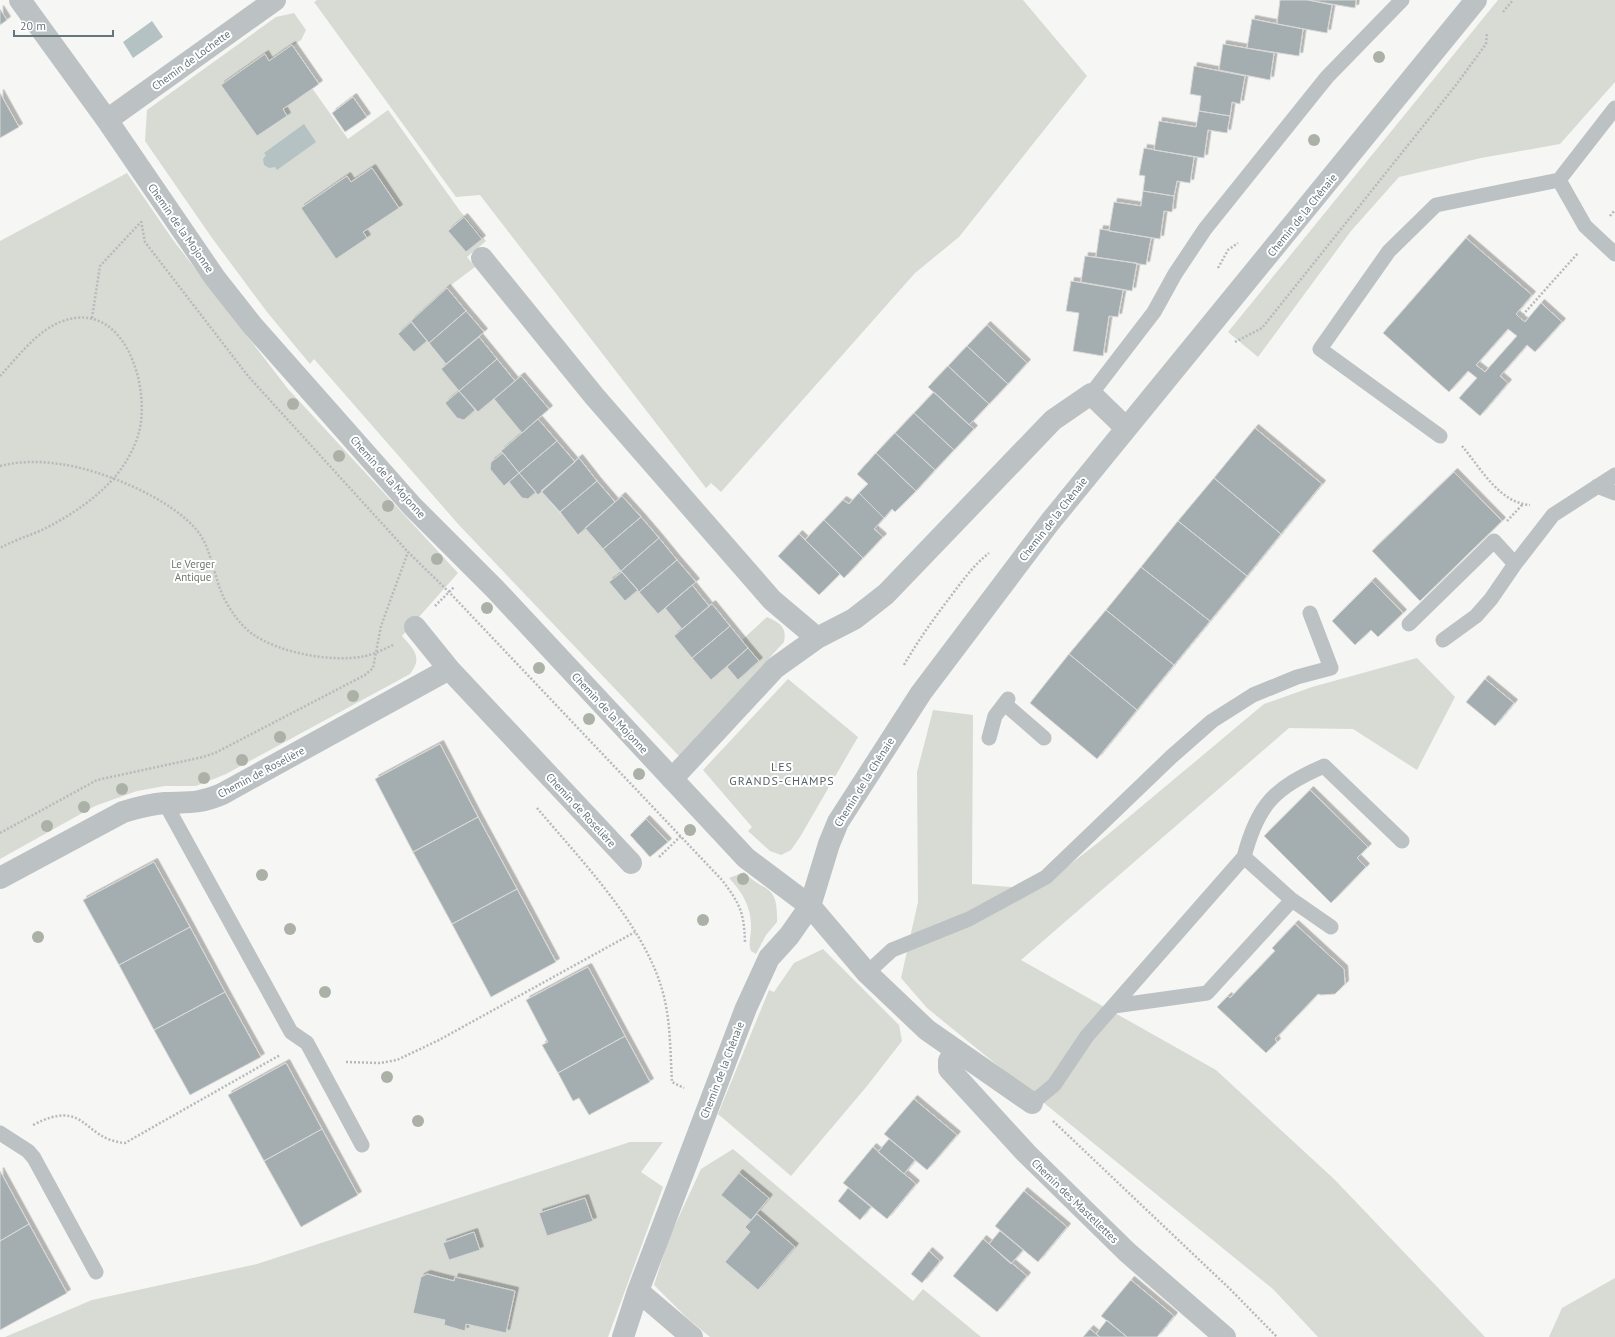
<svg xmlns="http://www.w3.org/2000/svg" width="1615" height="1337" font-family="'PT Sans',sans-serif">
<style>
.green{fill:#d7dbd3}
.water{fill:#b4c2c4}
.building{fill:#a4adb0;stroke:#d8d8d6;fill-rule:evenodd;filter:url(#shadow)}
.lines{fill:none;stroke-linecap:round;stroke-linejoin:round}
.path{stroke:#b6babc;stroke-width:2.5;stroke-dasharray:2 2;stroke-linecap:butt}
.lane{stroke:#bcc1c3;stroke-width:15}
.street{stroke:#bcc1c3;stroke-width:22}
.tree{fill:#abb1a6}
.labels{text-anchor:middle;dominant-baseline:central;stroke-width:4;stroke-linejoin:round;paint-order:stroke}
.street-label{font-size:11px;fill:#65757c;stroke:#fff}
.park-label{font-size:11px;fill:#6d7967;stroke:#fff}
.neighbourhood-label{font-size:12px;letter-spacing:1px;fill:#566267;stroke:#fff}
</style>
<defs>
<filter id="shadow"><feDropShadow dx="3.5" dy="-3.5" stdDeviation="0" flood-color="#0004"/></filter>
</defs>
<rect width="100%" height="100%" fill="#f6f6f4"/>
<path class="green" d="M 317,0 L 1023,0 L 1087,76 L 959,237 L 915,273 L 721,492 L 711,483 L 706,488 L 480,195 L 456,197 L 314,2 Z
M 1498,0 L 1615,0 L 1615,82 L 1560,144 L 1481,158 L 1399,177 L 1351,231 L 1258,357 L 1228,332 Z
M 294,13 L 306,30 L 301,40 L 292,46 L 319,84 L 312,88 L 348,139 L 388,110 L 460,211 L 486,241 L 467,257 L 475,267 L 447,288 L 398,334 L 414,352 L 427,341 L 446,364 L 441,369 L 459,391 L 445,403 L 457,418 L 464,419 L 475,410 L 478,412 L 494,399 L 522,433 L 501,451 L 503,453 L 491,462 L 491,469 L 504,486 L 509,482 L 522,498 L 528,499 L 536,492 L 541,491 L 578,534 L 585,528 L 658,614 L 665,608 L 682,629 L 674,636 L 730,626 L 742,640 L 767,617 C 780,623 787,627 784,642 L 679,756 L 459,525 L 314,359 L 310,364 L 267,312 L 212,238 L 145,141 L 147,110 L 276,17 Z
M 127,173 L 173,240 L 288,389 L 458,573 L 402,636 C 414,650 423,657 410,674 L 226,774 L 196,786 L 165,786 L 137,791 L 95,806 L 0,859 L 0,241 Z
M 1417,658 L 1455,697 L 1417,770 L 1353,729 L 1289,728 L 1021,960 L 1216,1070 L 1334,1179 L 1485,1337 L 1318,1337 L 1273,1289 L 927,1008 L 901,978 L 918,902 L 917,772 L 933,710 L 973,715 L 972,884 L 1038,889 L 1099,842 L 1264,704 L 1312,687 Z
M 788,679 L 858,737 L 800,837 L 791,850 L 781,855 L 770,851 L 748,831 L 752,827 L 703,770 Z
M 744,872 C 765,894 778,882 777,922 L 766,935 L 756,954 L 751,951 C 748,944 751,936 751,929 C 752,908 743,893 729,878 Z
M 823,949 L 899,1025 L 902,1041 L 867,1086 L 791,1176 L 718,1114 L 769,990 L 774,992 L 794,963 Z
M 630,1142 L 663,1142 L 641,1172 L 663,1187 L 608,1337 L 5,1337 L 92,1300 L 257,1264 Z
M 733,1149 L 913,1301 L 923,1289 L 981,1337 L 710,1337 L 687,1318 L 654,1285 L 669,1238 L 701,1169 Z
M 1615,1278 L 1615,1337 L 1549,1337 L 1562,1308 Z"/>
<path class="water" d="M 152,21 L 163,37 L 133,58 L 123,42 Z
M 304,124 L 316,142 L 277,170 L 275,167 L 269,168 L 264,165 L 263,159 L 266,155 L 264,153 Z"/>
<path class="building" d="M 1280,0 L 1308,0 L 1332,5 L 1327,33 L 1277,24 Z
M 1308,0 L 1356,0 L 1355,8 Z
M 0,9 L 7,20 L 0,25 Z
M 1252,19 L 1303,29 L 1299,56 L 1247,48 Z
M 1223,44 L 1274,53 L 1270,80 L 1219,70 Z
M 292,45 L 319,84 L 283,109 L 287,116 L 257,136 L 221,85 L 265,54 L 269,61 Z
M 1194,66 L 1245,76 L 1240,104 L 1232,102 L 1230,116 L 1199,111 L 1201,96 L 1190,94 Z
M 0,93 L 19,127 L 0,138 Z
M 353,97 L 367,117 L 345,132 L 332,113 Z
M 1199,111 L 1230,116 L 1227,133 L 1208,130 L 1204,158 L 1154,150 L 1159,121 L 1196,127 Z
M 1144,148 L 1194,157 L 1190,183 L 1177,181 L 1174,196 L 1143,191 L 1145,176 L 1139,175 Z
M 372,168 L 399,208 L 363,232 L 367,238 L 336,259 L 301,208 L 347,176 L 351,182 Z
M 1143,191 L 1174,196 L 1172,212 L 1164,211 L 1160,239 L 1109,231 L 1114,202 L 1141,206 Z
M 464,217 L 482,239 L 466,252 L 448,231 Z
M 1100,229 L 1151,238 L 1146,265 L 1096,257 Z
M 1466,238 L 1532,295 L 1516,314 L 1520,318 L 1525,322 L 1541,303 L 1562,322 L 1535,352 L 1527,345 L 1500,376 L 1508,383 L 1480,416 L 1459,398 L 1477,378 L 1468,371 L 1449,392 L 1383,333 ZM 1508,329 L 1517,336 L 1485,372 L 1476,365 Z
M 1085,256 L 1137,263 L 1132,291 L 1081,282 Z
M 1071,281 L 1123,290 L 1118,317 L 1109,316 L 1103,356 L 1073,351 L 1079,313 L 1066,311 Z
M 447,288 L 466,311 L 429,343 L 411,321 Z
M 466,311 L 484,332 L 446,364 L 429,343 Z
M 411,322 L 427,341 L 414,352 L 398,334 Z
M 987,325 L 1027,363 L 1008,384 L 967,346 Z
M 479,337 L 497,359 L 459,391 L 441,369 Z
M 967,346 L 1008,384 L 989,404 L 948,366 Z
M 497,359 L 515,381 L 478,412 L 459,391 Z
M 948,366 L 989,404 L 969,425 L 928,387 Z
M 521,376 L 549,409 L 522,433 L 494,399 Z
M 459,391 L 475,410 L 464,420 L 457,418 L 445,403 Z
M 934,392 L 974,429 L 954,450 L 914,413 Z
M 914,413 L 954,450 L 935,470 L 895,433 Z
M 538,419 L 557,441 L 519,473 L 501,451 Z
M 1255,428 L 1322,484 L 1281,534 L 1214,478 Z
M 895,433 L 935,470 L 916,491 L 876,453 Z
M 557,441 L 575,462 L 538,495 L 519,473 Z
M 503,453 L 519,473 L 504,486 L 490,469 L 491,462 Z
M 876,453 L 916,491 L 895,512 L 892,509 L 884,518 L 859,493 L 868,484 L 857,474 Z
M 579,458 L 597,481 L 560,512 L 541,491 Z
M 1454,472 L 1502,521 L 1420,601 L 1372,551 Z
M 519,473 L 536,492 L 528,499 L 522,498 L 509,482 Z
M 1214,478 L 1281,534 L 1247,576 L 1178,521 Z
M 597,481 L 615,502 L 578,535 L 560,512 Z
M 859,493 L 884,518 L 874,529 L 883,537 L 863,558 L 824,520 L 843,500 L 849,504 Z
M 622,496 L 641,517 L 603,549 L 585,528 Z
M 641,517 L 659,538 L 621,571 L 603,549 Z
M 824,520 L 863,558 L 844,578 L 805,540 Z
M 1178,521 L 1247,576 L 1210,621 L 1141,567 Z
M 799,534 L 840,574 L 819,595 L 778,556 Z
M 659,538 L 677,560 L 639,592 L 621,571 Z
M 677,560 L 696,582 L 658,614 L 639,592 Z
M 1141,567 L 1210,621 L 1174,665 L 1106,610 Z
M 622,572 L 638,590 L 625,601 L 609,582 Z
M 1372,581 L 1403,613 L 1378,637 L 1371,630 L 1355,645 L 1332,621 Z
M 692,585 L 709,606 L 682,629 L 665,608 Z
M 712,604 L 730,626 L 692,658 L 674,636 Z
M 1106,610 L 1174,665 L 1137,710 L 1069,654 Z
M 730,626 L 748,648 L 711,680 L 692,658 Z
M 748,648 L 759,661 L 738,680 L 727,667 Z
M 1069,654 L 1137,710 L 1097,759 L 1030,703 Z
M 1485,679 L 1514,703 L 1495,726 L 1466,702 Z
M 440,744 L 478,817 L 413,852 L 375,779 Z
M 1310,790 L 1368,847 L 1357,858 L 1366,867 L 1331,903 L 1264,836 Z
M 478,817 L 517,889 L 452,924 L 413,852 Z
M 646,819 L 668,842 L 650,857 L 630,835 Z
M 154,862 L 190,927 L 119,965 L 83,900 Z
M 517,889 L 556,962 L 491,997 L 452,924 Z
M 1295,924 L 1344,969 L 1345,984 L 1335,994 L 1321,995 L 1318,994 L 1275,1039 L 1277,1042 L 1266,1053 L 1217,1007 L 1228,996 L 1230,998 L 1275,951 L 1272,948 Z
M 190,927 L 225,992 L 154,1030 L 119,965 Z
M 588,967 L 625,1036 L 558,1073 L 542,1045 L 548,1042 L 526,1000 Z
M 225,992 L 261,1057 L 190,1095 L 154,1030 Z
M 625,1036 L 650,1082 L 589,1115 L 579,1098 L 573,1101 L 558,1073 Z
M 286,1063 L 322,1129 L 264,1161 L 228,1095 Z
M 914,1099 L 957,1135 L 927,1170 L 884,1134 Z
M 322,1129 L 358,1195 L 301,1227 L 264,1161 Z
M 889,1139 L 915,1160 L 904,1174 L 878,1152 Z
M 873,1147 L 916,1184 L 887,1219 L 843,1183 Z
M 0,1171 L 29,1224 L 0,1241 Z
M 739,1173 L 769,1198 L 751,1220 L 721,1195 Z
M 848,1188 L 871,1207 L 860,1220 L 838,1201 Z
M 1024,1191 L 1067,1227 L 1038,1262 L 995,1226 Z
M 585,1198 L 593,1221 L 547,1236 L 539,1213 Z
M 757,1214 L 795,1247 L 758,1290 L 725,1262 L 750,1232 L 745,1227 Z
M 29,1224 L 67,1293 L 0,1330 L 0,1241 Z
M 1000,1231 L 1023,1250 L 1011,1264 L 989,1244 Z
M 474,1232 L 480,1250 L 449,1260 L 443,1243 Z
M 983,1239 L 1027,1276 L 997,1312 L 953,1276 Z
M 929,1251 L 940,1261 L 922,1283 L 911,1274 Z
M 427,1274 L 454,1281 L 455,1277 L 515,1291 L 506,1333 L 466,1324 L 465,1331 L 444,1325 L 445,1320 L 413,1313 L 421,1277 Z
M 1131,1280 L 1174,1316 L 1157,1337 L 1127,1337 L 1101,1316 Z
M 1107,1320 L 1127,1337 L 1100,1337 L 1096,1334 Z
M 1090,1329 L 1096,1334 L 1100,1337 L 1083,1337 Z"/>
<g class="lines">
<path class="path" d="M 1503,12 L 1513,0
M 1610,216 L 1615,210
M 141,221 L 145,242 L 248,376 L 408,552 L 449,592 L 722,880 C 740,904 744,912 745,942
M 1218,268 L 1228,250 L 1238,243
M 92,318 L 100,266 L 140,223
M 1520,318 L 1578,253
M 1235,342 L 1262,328 L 1456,85 L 1486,44 L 1487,33
M 0,376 C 18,357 37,330 63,321 C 124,299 151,386 139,432 C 135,448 124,467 113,479 C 93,501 68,517 42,530 C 28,536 13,541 0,548
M 1462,446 C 1480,467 1499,503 1530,505
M 0,466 C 20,461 40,461 60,464 C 100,469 174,499 199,533 C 212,551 214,579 225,600 C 232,613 240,624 251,633 C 278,653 333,663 365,656 C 375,654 384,649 393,645
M 1507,521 L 1523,504
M 435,606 L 454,587
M 904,665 C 920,637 938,613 957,588 C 967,575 976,563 989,553
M 537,808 C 580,859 641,922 661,986 C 671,1017 670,1051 672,1082 L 684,1088
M 0,833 L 97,780 L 203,757 L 215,753 L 365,675 L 373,668 L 381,626 L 408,552
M 659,857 L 682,835
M 346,1062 L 380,1063 L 397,1060 L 439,1040 L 635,932
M 1053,1121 L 1231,1290 L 1277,1337
M 33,1125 C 87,1097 81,1139 125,1143 L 280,1055"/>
<path class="lane" d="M 1559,180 L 1585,226 L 1615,254
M 1091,394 L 1154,312 L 1175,274 L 1205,229 L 1327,77 L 1402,0
M 1440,436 L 1320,349 L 1389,251 L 1436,205 L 1559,180 L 1615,108
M 1597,486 L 1615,493
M 1409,624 L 1494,541 L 1515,564
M 1443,640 L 1476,616 L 1491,599 L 1515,564 L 1553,515 L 1615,475
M 1005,704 L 1044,738
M 989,738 L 995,716 L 1008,699
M 165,803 L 291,1032 L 307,1043 L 362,1145
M 1244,857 C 1258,803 1275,788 1324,766 L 1402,841
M 1292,900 L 1331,927
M 867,973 L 892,950 L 969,919 L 1046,877 L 1171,757 L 1212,721 L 1253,695 L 1297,677 L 1331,668 L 1310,613
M 1032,1103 L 1054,1085 L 1087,1036 L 1244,857 L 1292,900 L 1207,993 L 1114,1006
M 0,1133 L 28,1151 L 34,1158 L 96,1272"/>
<path class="street" d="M 20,0 L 107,120 L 215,278 L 252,325 L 412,506 L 495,589 L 746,858 L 810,906 L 867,973 L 927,1030 L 1032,1103
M 107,120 L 275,0
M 482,258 L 595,397 L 772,600 L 817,638
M 415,627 L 449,669
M 672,779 L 775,668 L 817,638 L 854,619 L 886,594 L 1053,420 L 1091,394 L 1126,428
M 0,878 L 123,812 C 136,808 151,804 165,803 C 190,802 198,804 222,794 L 449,669 L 631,863
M 956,1050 L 949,1061 L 949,1069 L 1026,1153 L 1127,1252 L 1225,1337
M 638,1291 L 692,1337
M 623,1337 L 638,1291 L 746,1008 L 769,958 L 789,936 L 810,906 L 829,844 L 838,822 L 921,693 L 1050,522 L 1476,0"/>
</g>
<g class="tree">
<circle cx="1379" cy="57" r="6"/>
<circle cx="1314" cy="140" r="6"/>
<circle cx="293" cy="404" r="6"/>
<circle cx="339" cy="456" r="6"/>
<circle cx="388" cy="506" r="6"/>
<circle cx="437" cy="559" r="6"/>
<circle cx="487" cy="608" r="6"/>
<circle cx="539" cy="668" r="6"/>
<circle cx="353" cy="696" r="6"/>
<circle cx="589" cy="719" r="6"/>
<circle cx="280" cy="737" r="6"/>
<circle cx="242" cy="760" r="6"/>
<circle cx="639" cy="774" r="6"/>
<circle cx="204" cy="778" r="6"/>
<circle cx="122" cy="789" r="6"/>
<circle cx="84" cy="807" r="6"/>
<circle cx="47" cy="826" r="6"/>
<circle cx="690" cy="830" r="6"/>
<circle cx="262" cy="875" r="6"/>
<circle cx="743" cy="879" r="6"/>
<circle cx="703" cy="920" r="6"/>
<circle cx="290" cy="929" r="6"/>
<circle cx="38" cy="937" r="6"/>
<circle cx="325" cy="992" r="6"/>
<circle cx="387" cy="1077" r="6"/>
<circle cx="418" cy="1121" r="6"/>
</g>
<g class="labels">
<g class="street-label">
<text transform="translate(191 60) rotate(-36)">Chemin de Lochette</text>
<text transform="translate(1302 215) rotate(-51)">Chemin de la Chênaie</text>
<text transform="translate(181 228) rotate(55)">Chemin de la Mojonne</text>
<text transform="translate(388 477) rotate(48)">Chemin de la Mojonne</text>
<text transform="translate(1053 519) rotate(-52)">Chemin de la Chênaie</text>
<text transform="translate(610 713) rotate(47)">Chemin de la Mojonne</text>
<text transform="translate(261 772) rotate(-28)">Chemin de Roselière</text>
<text transform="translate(864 782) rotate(-58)">Chemin de la Chênaie</text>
<text transform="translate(581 810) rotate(47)">Chemin de Roselière</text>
<text transform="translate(722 1070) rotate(-69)">Chemin de la Chênaie</text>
<text transform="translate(1075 1201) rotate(44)">Chemin des Mastellettes</text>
</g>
<g class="park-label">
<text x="193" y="564">Le Verger<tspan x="193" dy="13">Antique</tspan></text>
</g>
<g class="neighbourhood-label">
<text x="782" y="766">LES<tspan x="782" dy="14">GRANDS-CHAMPS</tspan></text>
</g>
</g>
<path d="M14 30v6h99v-6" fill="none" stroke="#65757c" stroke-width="2"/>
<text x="20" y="30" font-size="12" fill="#65757c" stroke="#ffffff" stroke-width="3" paint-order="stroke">20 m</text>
</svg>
